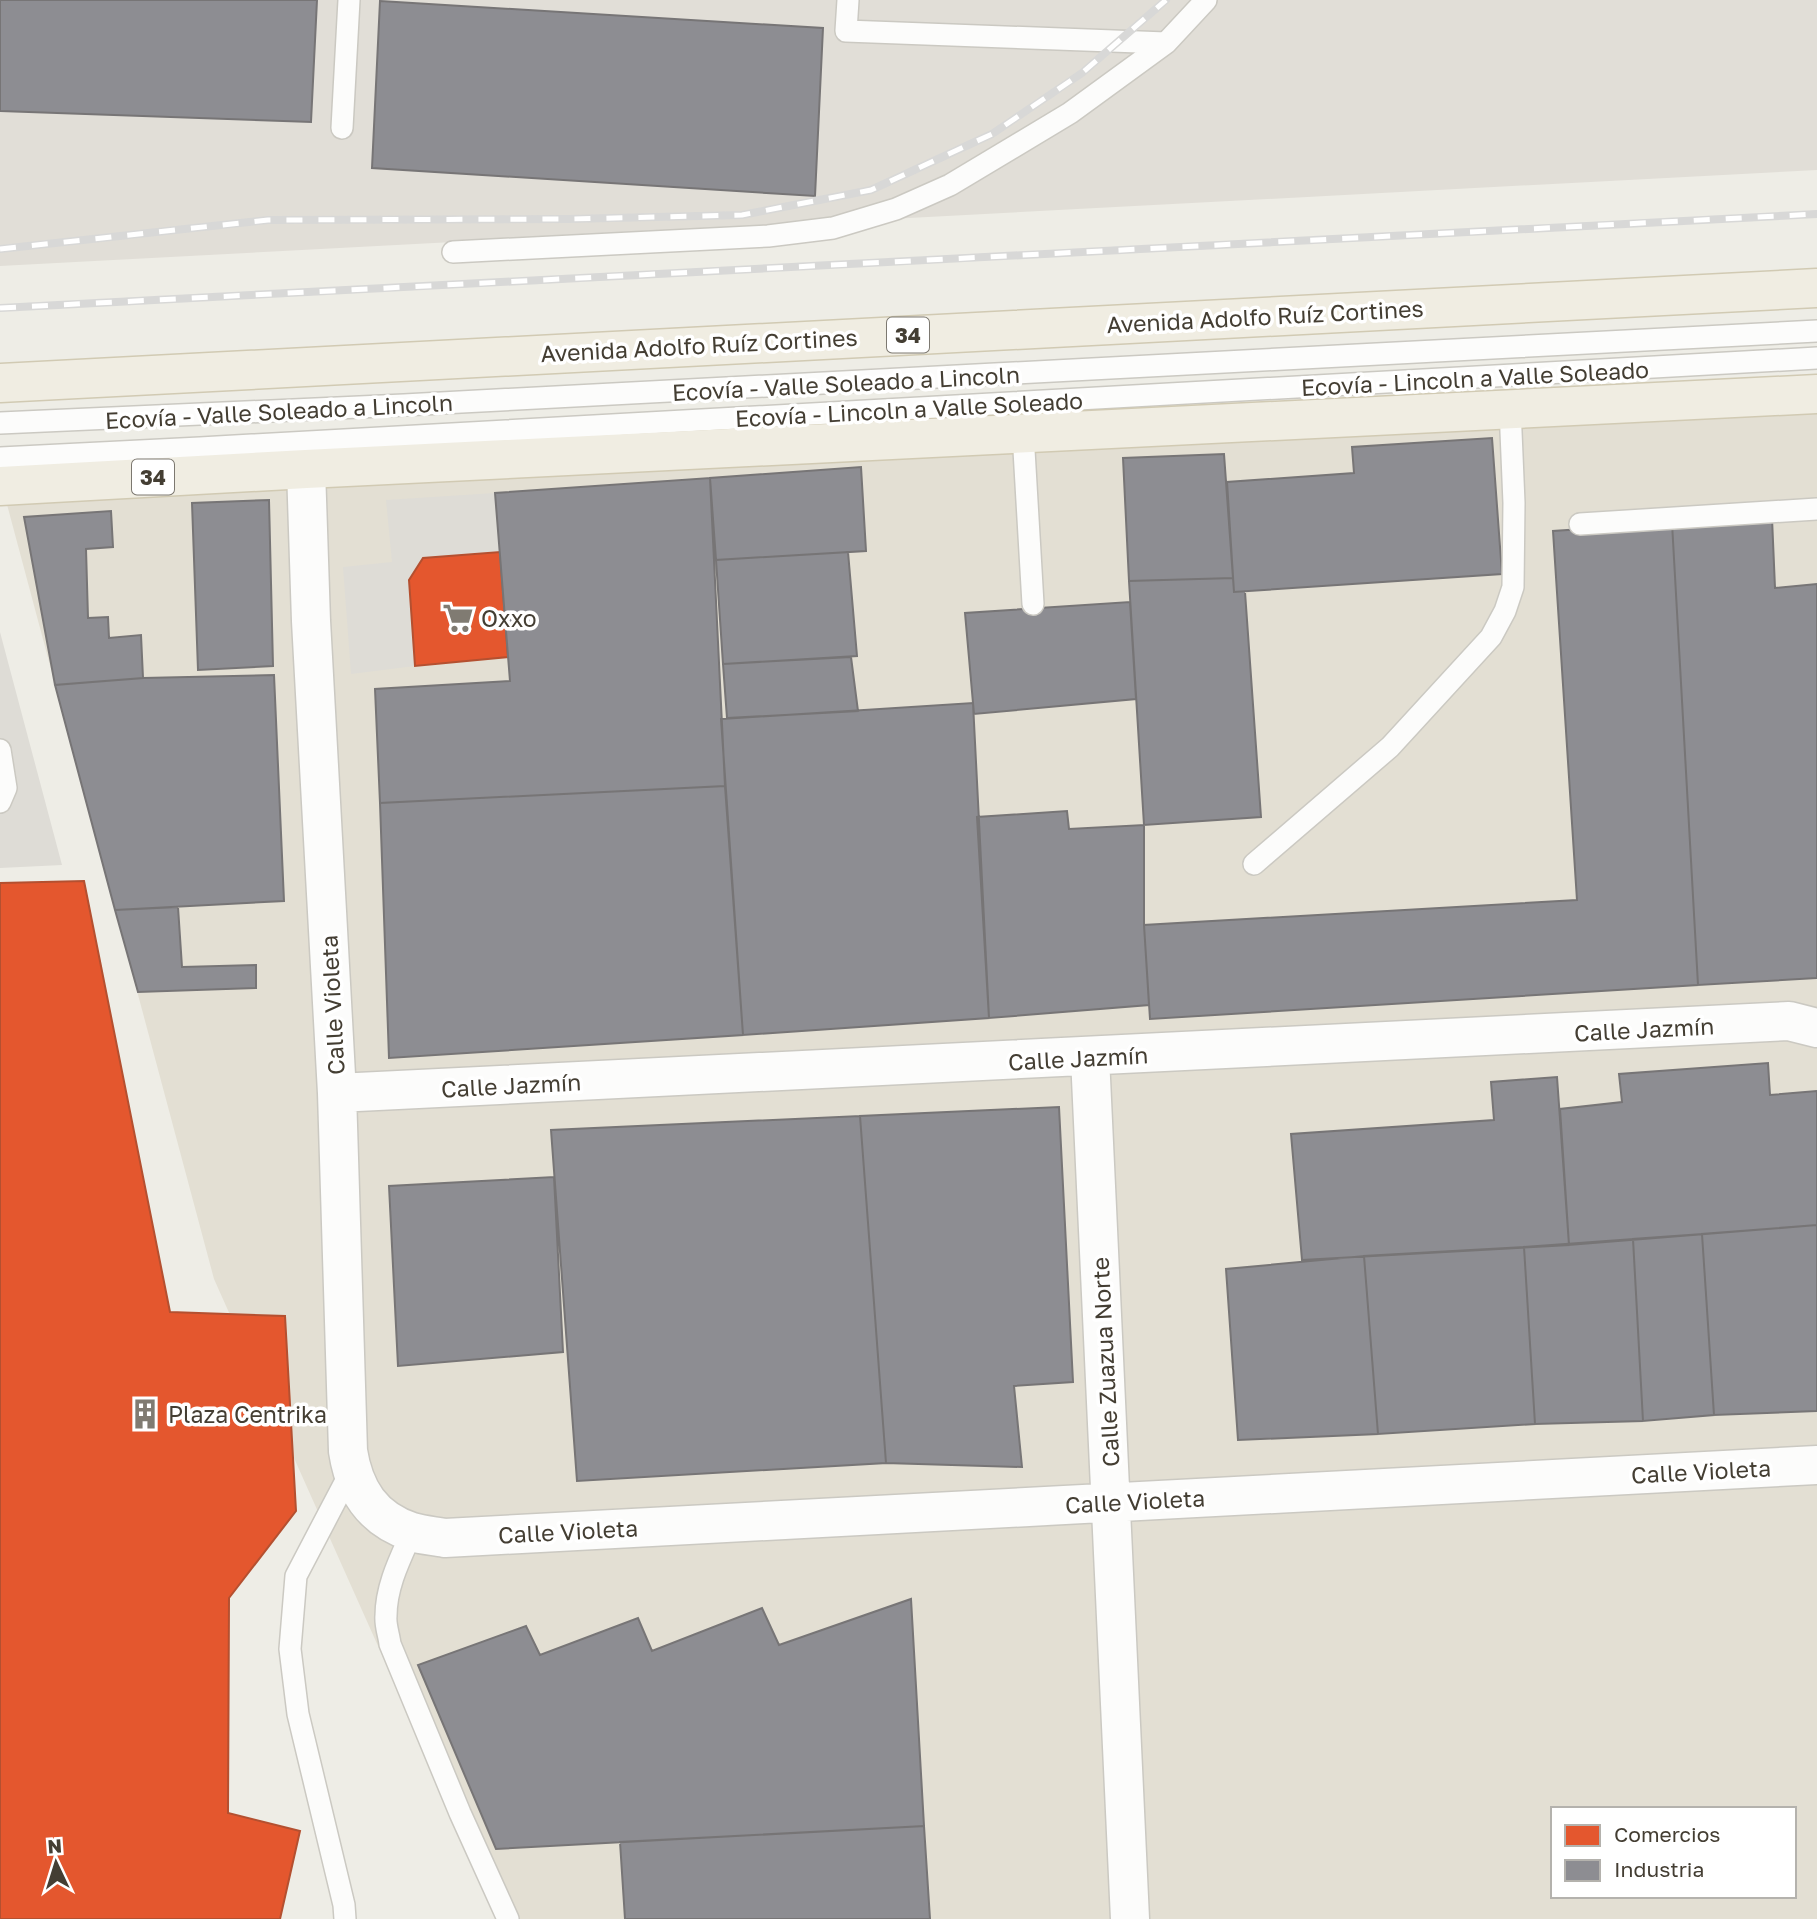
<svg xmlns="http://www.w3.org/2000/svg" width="1817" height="1919" font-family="'Golos Text',sans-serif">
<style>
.residential{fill:#e3dfd3;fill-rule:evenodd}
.industrial{fill:#e1ded7}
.parking{fill:#dedcd6}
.shops{fill:#e4572e;stroke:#b45030;stroke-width:2}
.industry{fill:#8d8d92;stroke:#777576;stroke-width:2}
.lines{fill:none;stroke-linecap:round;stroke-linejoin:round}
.service-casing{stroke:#cbc9c2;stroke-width:24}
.minor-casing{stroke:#cbc9c2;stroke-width:41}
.primary-casing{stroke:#d1cab3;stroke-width:41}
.service{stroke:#fcfcfb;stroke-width:21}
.minor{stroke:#fcfcfb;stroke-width:38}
.primary{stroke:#f0ede2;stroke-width:38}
.rail-casing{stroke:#d8d8d7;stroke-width:8}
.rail{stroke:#fff;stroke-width:5;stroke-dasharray:16;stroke-linecap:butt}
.labels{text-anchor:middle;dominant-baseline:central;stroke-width:7;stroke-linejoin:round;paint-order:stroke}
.shield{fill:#fff;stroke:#7c7870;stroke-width:2}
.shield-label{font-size:21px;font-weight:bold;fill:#443e33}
.street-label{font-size:23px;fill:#443e33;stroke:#fff}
.poi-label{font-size:23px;fill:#443e33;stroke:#fff;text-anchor:start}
</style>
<rect width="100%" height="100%" fill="#eeede6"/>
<path class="residential" d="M 1817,406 L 1817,1919 L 500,1919 L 214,1279 L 5,497 ZM 1553,1809 L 1794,1809 L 1794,1896 L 1553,1896 Z"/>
<path class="industrial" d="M 0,0 L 1817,0 L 1817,170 L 0,266 Z"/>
<path class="parking" d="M 495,493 L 500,552 L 423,558 L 409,579 L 415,666 L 351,674 L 343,567 L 392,562 L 386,500 Z
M 0,632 L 62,865 L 0,868 Z"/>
<path class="shops" d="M 500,552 L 508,657 L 415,666 L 409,580 L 423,558 Z
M 84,881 L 170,1312 L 285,1316 L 296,1511 L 229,1598 L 228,1813 L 300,1831 L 280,1919 L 0,1919 L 0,883 Z"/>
<path class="industry" d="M 0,0 L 317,0 L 311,122 L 0,111 Z
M 380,1 L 823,28 L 815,196 L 372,168 Z
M 1492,438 L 1502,574 L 1234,592 L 1227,482 L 1354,473 L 1352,447 Z
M 1224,454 L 1233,578 L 1129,581 L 1123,458 Z
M 861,467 L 866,551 L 716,560 L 710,478 Z
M 710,478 L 725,786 L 380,803 L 375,689 L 510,681 L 495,493 Z
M 269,500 L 273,666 L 198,670 L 192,503 Z
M 111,511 L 113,547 L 86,549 L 88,618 L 108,617 L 109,638 L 141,635 L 143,678 L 55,685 L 24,517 Z
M 1772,518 L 1775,588 L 1817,584 L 1817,978 L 1698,985 L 1672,523 Z
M 1672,523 L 1698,985 L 1150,1019 L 1144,925 L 1577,900 L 1553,531 Z
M 848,552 L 857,656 L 723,664 L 716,560 Z
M 1233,578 L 1234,592 L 1245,592 L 1261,817 L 1144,825 L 1129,581 Z
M 1130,602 L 1136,699 L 974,714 L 965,613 Z
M 851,657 L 858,711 L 727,718 L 723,664 Z
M 274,675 L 284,901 L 115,910 L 55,685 L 143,678 Z
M 973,703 L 989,1018 L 743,1035 L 721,719 Z
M 725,786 L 743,1035 L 389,1058 L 380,803 Z
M 1067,811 L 1069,829 L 1144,825 L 1144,925 L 1149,1005 L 989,1018 L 977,817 Z
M 178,907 L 182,967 L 256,965 L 256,988 L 138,992 L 115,910 Z
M 1768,1063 L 1770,1095 L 1817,1091 L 1817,1225 L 1569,1245 L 1560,1109 L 1622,1102 L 1619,1074 Z
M 1557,1077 L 1569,1245 L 1302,1260 L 1291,1134 L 1494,1120 L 1491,1082 Z
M 1059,1107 L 1073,1382 L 1014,1386 L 1022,1467 L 886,1463 L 860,1116 Z
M 860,1116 L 886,1463 L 577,1481 L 551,1130 Z
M 554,1177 L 563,1352 L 398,1366 L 389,1186 Z
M 1817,1225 L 1817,1411 L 1714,1415 L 1702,1234 Z
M 1702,1234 L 1714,1415 L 1643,1421 L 1633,1239 Z
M 1633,1239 L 1643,1421 L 1535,1424 L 1524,1247 Z
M 1524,1247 L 1535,1424 L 1378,1434 L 1364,1256 Z
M 1364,1256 L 1378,1434 L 1238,1440 L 1226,1269 Z
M 911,1599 L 924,1826 L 496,1849 L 418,1665 L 526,1626 L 540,1655 L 638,1618 L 652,1651 L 762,1608 L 779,1645 Z
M 924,1826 L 930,1919 L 625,1919 L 620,1842 Z"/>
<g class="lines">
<g class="service-casing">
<path id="service" d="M 848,0 L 846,31 L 1166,43
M 342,128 L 349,0
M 453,252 L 768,236 L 833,228 L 896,209 L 950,185 L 1070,113 L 1166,43 L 1206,0
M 0,423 C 606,397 1212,366 1817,331
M 1023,433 L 1033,604
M 0,458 L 200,448 L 1817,358
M 1580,524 L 1817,509
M 0,750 L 6,788 L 0,802
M 1254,864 L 1390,747 L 1491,637 L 1505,611 L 1513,587 L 1514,503 L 1510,408
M 412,1532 C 400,1559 386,1586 386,1616 C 385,1625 389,1635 390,1644 L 460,1813 L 508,1919
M 345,1919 L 344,1905 L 298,1714 L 290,1649 L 296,1576 L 351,1471"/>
</g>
<g class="minor-casing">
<path id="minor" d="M 306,469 L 311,621 L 337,1093 L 348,1451 C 354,1490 372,1519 412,1532 C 422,1535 434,1536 445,1538 L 1817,1465
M 1090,1057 L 1130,1919
M 337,1093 L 1789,1021 L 1817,1028"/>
</g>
<g class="primary-casing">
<path id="primary" d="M 0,383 L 1817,288
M 0,486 L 306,469 L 1817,394"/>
</g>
<use href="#service" class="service"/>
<use href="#minor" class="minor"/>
<use href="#primary" class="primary"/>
<g class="rail-casing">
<path id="rail" d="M 0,249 L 268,220 L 569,219 L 742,215 L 871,190 L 992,134 L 1082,73 L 1166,0
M 0,308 L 1817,214"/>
</g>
<use href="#rail" class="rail"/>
</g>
<defs>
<g id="supermarket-bare" transform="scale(2.415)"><path d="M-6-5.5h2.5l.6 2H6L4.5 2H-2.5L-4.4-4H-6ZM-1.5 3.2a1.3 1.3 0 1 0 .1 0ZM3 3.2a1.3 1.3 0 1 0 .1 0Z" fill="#807b72" stroke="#fff" stroke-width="2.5" paint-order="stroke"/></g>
<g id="building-bare" transform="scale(2.415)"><path d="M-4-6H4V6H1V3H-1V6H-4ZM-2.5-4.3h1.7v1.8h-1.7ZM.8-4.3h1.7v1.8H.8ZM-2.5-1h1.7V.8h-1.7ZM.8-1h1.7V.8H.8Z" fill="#807b72" stroke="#fff" stroke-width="2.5" paint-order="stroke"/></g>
</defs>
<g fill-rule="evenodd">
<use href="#supermarket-bare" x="458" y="618"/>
<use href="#building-bare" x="145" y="1414"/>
</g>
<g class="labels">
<g class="shield">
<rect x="887" y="317.5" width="42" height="35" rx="5"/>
<rect x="132" y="459.5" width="42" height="35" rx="5"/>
</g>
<g class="shield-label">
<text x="908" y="335">34</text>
<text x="153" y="477">34</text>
</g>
<g class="street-label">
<text transform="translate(1265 316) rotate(-3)">Avenida Adolfo Ruíz Cortines</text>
<text transform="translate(699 345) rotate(-3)">Avenida Adolfo Ruíz Cortines</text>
<text transform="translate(1475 378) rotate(-3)">Ecovía - Lincoln a Valle Soleado</text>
<text transform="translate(846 383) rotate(-3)">Ecovía - Valle Soleado a Lincoln</text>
<text transform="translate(909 409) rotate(-3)">Ecovía - Lincoln a Valle Soleado</text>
<text transform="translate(279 411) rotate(-3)">Ecovía - Valle Soleado a Lincoln</text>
<text transform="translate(332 1005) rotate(-93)">Calle Violeta</text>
<text transform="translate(1644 1029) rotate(-3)">Calle Jazmín</text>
<text transform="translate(1078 1058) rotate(-3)">Calle Jazmín</text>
<text transform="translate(511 1085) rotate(-3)">Calle Jazmín</text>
<text transform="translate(1105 1362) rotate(-93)">Calle Zuazua Norte</text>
<text transform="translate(1701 1471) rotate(-3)">Calle Violeta</text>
<text transform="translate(1135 1501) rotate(-3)">Calle Violeta</text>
<text transform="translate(568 1531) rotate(-3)">Calle Violeta</text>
</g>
<g class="poi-label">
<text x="481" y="618">Oxxo</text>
<text x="168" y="1414">Plaza Centrika</text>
</g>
</g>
<rect x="1551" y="1807" width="245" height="91" fill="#ffffff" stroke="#b4b2ad" stroke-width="2"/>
<rect x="1565" y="1825" width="35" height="21" fill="#e4572e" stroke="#b4b2ad" stroke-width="2"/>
<text x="1614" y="1842" font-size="21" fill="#443e33">Comercios</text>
<rect x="1565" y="1860" width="35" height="21" fill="#8d8d92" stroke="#b4b2ad" stroke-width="2"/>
<text x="1614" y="1877" font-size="21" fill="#443e33">Industria</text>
<g transform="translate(56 1863) rotate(356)" stroke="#ffffff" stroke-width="5" paint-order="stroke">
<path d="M0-5L12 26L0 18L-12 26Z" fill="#443e33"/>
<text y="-10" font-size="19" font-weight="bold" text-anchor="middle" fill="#443e33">N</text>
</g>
</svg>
